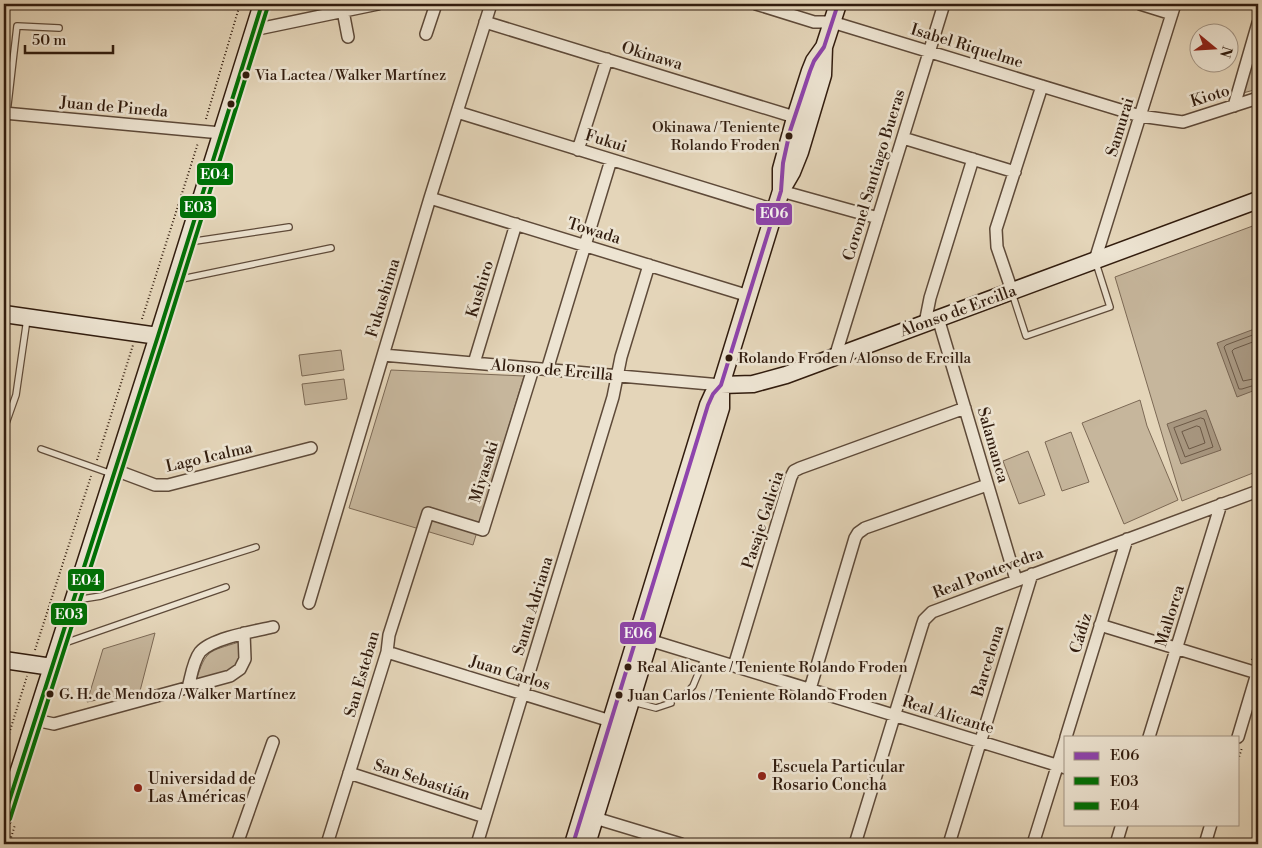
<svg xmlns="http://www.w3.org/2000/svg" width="1262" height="848" font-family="'Libre Bodoni',serif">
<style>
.green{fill:#c6b69c;stroke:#7c6955}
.water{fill:#a7967f;stroke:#786552}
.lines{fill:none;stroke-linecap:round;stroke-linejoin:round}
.shore{stroke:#6c5946;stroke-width:1}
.lane-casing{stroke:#5e4a39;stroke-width:8}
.street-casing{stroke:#5e4a39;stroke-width:14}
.secondary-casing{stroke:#311c0e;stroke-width:19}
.path{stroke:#311c0e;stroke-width:2;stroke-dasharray:1 2.5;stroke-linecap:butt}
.lane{stroke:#ede4d2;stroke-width:5.5}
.street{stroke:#ede4d2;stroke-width:11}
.secondary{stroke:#ede4d2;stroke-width:16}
.bus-1-casing{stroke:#ede4d2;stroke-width:8}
.bus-2-casing{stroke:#ede4d2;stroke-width:8}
.bus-3-casing{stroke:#ede4d2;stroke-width:8}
.bus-1{stroke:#8e44ad;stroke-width:4}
.bus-2{stroke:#007106;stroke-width:4}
.bus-3{stroke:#007106;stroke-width:4}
.bus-dot{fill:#311c0e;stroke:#ede4d2;stroke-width:2}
.poi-dot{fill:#8f2418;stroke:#ede4d2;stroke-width:2}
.labels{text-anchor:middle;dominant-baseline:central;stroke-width:5;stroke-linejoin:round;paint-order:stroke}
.bus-label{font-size:15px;fill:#311c0e;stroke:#ede4d2;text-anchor:start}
.street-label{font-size:16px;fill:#311c0e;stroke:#ede4d2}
.poi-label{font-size:16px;fill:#311c0e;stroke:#ede4d2;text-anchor:start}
.line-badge{stroke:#ede4d2;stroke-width:2}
.badge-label{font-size:14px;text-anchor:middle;font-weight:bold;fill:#fff}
</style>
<rect width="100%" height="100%" fill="#e4d5b9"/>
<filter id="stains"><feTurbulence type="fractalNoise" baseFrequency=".004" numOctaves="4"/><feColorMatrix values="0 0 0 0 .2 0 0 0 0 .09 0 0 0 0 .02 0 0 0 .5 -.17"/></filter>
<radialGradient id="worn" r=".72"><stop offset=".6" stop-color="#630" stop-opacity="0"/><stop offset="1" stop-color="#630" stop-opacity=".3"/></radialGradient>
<path class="green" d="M 1258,42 L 1258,89 L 1239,94 Z
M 1258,224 L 1258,471 L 1182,501 L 1115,277 Z
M 341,350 L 344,370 L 302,376 L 299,355 Z
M 391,370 L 524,376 L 473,545 L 349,508 Z
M 344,379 L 347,399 L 305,405 L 302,384 Z
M 1140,400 L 1147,426 L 1178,500 L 1124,524 L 1082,423 Z
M 1071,432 L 1089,482 L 1062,491 L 1045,442 Z
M 1028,451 L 1045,495 L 1019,504 L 1003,461 Z
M 155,633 L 140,691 L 87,702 L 103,649 Z
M 239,642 L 240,661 L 234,670 L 196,681 C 206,649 208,652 239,642 Z"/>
<path class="water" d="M 1257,328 L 1258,332 L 1258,389 L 1237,397 L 1217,343 Z
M 1206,410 L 1221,450 L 1181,464 L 1167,424 Z"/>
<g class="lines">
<path class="shore" d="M 1258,333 L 1226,345 L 1224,347 L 1239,389 L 1242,389 L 1258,384
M 1258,340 L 1234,349 L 1232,351 L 1243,381 L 1258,378
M 1201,418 L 1204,419 L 1213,447 L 1185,457 L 1174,428 Z
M 1197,426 L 1200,427 L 1205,443 L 1189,449 L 1182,432 Z"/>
<g class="lane-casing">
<path id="lane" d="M 7,113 L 17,26 L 59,28
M 189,242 L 289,227
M 177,280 L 331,248
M 1012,293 L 1026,336 L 1110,307 L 1096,263
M 4,429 L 16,395 L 27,319
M 41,449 L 112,474
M 76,600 L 101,596 L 256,547
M 62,644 L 226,587
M 685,695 L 693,686 L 705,657
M 633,702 L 656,708 L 671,703"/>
</g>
<g class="street-casing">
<path id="street" d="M 756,4 L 814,22 L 832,22 L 1140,116 L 1183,122 L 1258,98
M 1140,4 L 1172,14
M 343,11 L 348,37
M 485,22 L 801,119
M 253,30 L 378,4
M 426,34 L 436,4
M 1234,106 L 1258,23
M 457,112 L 775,210
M 4,113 L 221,133
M 903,138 L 1015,172
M 578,150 L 607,59
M 781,191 L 878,218
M 430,198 L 749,296
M 1095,260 L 1175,4
M 1012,291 L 997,247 L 996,229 L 1042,86
M 938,318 L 1016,580
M 925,323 L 930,298 L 973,159
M 383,355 L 721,385
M 835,357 L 944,4
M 474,363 L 516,224
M 547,370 L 611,160
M 115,470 L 155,485 L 168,485 L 311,448
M 309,603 L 430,198 L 491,4
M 1100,625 L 1257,673
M 649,640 L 1066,768
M 387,652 L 617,723
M 734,666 L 791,477 L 794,471 L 800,468 L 965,408
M 188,688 C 191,677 193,661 200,652 C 212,638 255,631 273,627
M 810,689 L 855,538 L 858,533 L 865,528 L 987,485
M 35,720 L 54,724 L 230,676 L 240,669 L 245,659 L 244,633
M 1066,737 L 1127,539
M 1149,737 L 1221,504
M 1238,737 L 1258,670
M 349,773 L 485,817
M 595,818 L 681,844
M 237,844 L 273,742
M 327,844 L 387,652 L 389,635 L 428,513 L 483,530 L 533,369
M 477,844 L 613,397 L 621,357 L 649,265
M 855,844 L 922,626 L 924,620 L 932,612 L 1258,491
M 949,844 L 1032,574
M 1033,844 L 1066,738
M 1116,844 L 1122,824
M 1205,844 L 1211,824"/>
</g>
<g class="secondary-casing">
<path id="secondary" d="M 781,191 L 781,169 L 795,118 L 810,71 L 814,61 L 824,47
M 4,314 L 158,336
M 721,385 L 753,384 L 786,375 L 1258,200
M 4,660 L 52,667
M 4,817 L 158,336 L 262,4
M 573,844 L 708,405 L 713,394 L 721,385
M 587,844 L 721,408 L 721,385 L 775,210 L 781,191 L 792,172 L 800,152 L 823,75 L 824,47 L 838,4"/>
</g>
<path class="path" d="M 206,119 L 240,4
M 142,319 L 198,143
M 97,460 L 133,345
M 35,650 L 91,476
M 1252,660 L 1258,640
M 4,750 L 27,676
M 1238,760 L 1242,748
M 9,844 L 15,825"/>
<use href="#lane" class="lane"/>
<use href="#street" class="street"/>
<use href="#secondary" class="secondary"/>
<g class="bus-1-casing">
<path id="bus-1" d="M 573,844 L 708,405 L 713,394 L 721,385 L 781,191 L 783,163 L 790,131 L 810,71 L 814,61 L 824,47 L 838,4"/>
</g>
<g class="bus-2-casing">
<path id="bus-2" d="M 4,817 L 158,336 L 262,4"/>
</g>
<g class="bus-3-casing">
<path id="bus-3" d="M 10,819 L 164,338 L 268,6"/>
</g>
<use href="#bus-1" class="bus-1"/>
<use href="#bus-2" class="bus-2"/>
<use href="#bus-3" class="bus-3"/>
</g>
<g class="bus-dot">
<circle cx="246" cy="75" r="4.5"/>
<circle cx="231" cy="104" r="4.5"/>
<circle cx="789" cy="136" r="4.5"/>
<circle cx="729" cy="358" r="4.5"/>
<circle cx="628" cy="667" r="4.5"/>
<circle cx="50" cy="694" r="4.5"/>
<circle cx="619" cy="695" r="4.5"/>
</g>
<g class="poi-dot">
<circle cx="762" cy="776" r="5"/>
<circle cx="138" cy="788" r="5"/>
</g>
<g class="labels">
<g class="bus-label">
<text x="255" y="75">Via Lactea / Walker Martínez</text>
<text x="780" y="127" text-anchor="end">Okinawa / Teniente<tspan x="780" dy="18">Rolando Froden</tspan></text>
<text x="738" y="358">Rolando Froden / Alonso de Ercilla</text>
<text x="637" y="667">Real Alicante / Teniente Rolando Froden</text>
<text x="59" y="694">G. H. de Mendoza / Walker Martínez</text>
<text x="628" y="695">Juan Carlos / Teniente Rolando Froden</text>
</g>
<g class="street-label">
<text transform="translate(967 46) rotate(17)">Isabel Riquelme</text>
<text transform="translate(652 56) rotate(17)">Okinawa</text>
<text transform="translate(1210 96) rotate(-17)">Kioto</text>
<text transform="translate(114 107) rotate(5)">Juan de Pineda</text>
<text transform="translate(1120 127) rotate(-73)">Samurai</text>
<text transform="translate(606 141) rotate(17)">Fukui</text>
<text transform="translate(874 175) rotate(-73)">Coronel Santiago Bueras</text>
<text transform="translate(594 231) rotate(17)">Towada</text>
<text transform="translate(480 289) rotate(-73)">Kushiro</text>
<text transform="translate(383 298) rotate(-73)">Fukushima</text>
<text transform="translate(958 311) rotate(-20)">Alonso de Ercilla</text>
<text transform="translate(552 370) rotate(5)">Alonso de Ercilla</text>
<text transform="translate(993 445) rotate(74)">Salamanca</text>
<text transform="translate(209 457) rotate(-13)">Lago Icalma</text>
<text transform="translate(484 472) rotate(-73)">Miyasaki</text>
<text transform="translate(763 520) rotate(-72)">Pasaje Galicia</text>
<text transform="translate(988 573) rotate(-21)">Real Pontevedra</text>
<text transform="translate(533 606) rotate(-73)">Santa Adriana</text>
<text transform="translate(1170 616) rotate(-73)">Mallorca</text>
<text transform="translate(1081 633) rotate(-73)">Cádiz</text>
<text transform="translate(988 661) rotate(-73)">Barcelona</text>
<text transform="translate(510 673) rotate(17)">Juan Carlos</text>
<text transform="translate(362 674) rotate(-74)">San Esteban</text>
<text transform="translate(948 715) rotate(17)">Real Alicante</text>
<text transform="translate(422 780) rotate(18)">San Sebastián</text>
</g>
<g class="poi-label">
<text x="772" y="767">Escuela Particular<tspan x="772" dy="18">Rosario Concha</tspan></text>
<text x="148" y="779">Universidad de<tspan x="148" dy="18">Las Américas</tspan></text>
</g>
</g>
<g class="line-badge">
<rect x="196" y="162" width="38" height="24" rx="5" fill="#007106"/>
<rect x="179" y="195" width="38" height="24" rx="5" fill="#007106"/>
<rect x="755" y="202" width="38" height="24" rx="5" fill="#8e44ad"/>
<rect x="67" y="568" width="38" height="24" rx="5" fill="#007106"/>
<rect x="50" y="602" width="38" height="24" rx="5" fill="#007106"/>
<rect x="619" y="621" width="38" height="24" rx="5" fill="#8e44ad"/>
</g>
<g class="badge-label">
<text x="215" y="179">E04</text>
<text x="198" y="212">E03</text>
<text x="774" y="218">E06</text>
<text x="86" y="585">E04</text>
<text x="69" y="619">E03</text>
<text x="638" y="638">E06</text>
</g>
<rect width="1262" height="848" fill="none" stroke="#e4d5b9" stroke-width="20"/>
<rect x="5" y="5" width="1252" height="838" fill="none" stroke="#311c0e" stroke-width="2.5"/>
<rect x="10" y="10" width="1242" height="828" fill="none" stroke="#311c0e"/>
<rect x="1064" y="736" width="175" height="90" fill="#ede4d2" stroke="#a29484"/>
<rect x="1074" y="752" width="25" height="8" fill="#8e44ad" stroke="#a29484"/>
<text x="1110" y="760" font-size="15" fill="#311c0e">E06</text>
<rect x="1074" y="777" width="25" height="8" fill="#007106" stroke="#a29484"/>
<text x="1110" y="786" font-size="15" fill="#311c0e">E03</text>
<rect x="1074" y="802" width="25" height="8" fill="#007106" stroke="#a29484"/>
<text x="1110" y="810" font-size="15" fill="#311c0e">E04</text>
<g transform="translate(1214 48) rotate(108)"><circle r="24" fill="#ede4d2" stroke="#a29484"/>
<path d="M0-4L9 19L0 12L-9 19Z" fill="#8f2418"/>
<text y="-8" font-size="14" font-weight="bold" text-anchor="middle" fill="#311c0e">N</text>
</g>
<path d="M25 45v8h88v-8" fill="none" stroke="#311c0e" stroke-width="2.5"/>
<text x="32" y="45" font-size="15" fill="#311c0e" stroke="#ede4d2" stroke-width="4" paint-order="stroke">50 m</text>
<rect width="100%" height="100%" filter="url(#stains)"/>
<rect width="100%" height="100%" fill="url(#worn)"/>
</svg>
